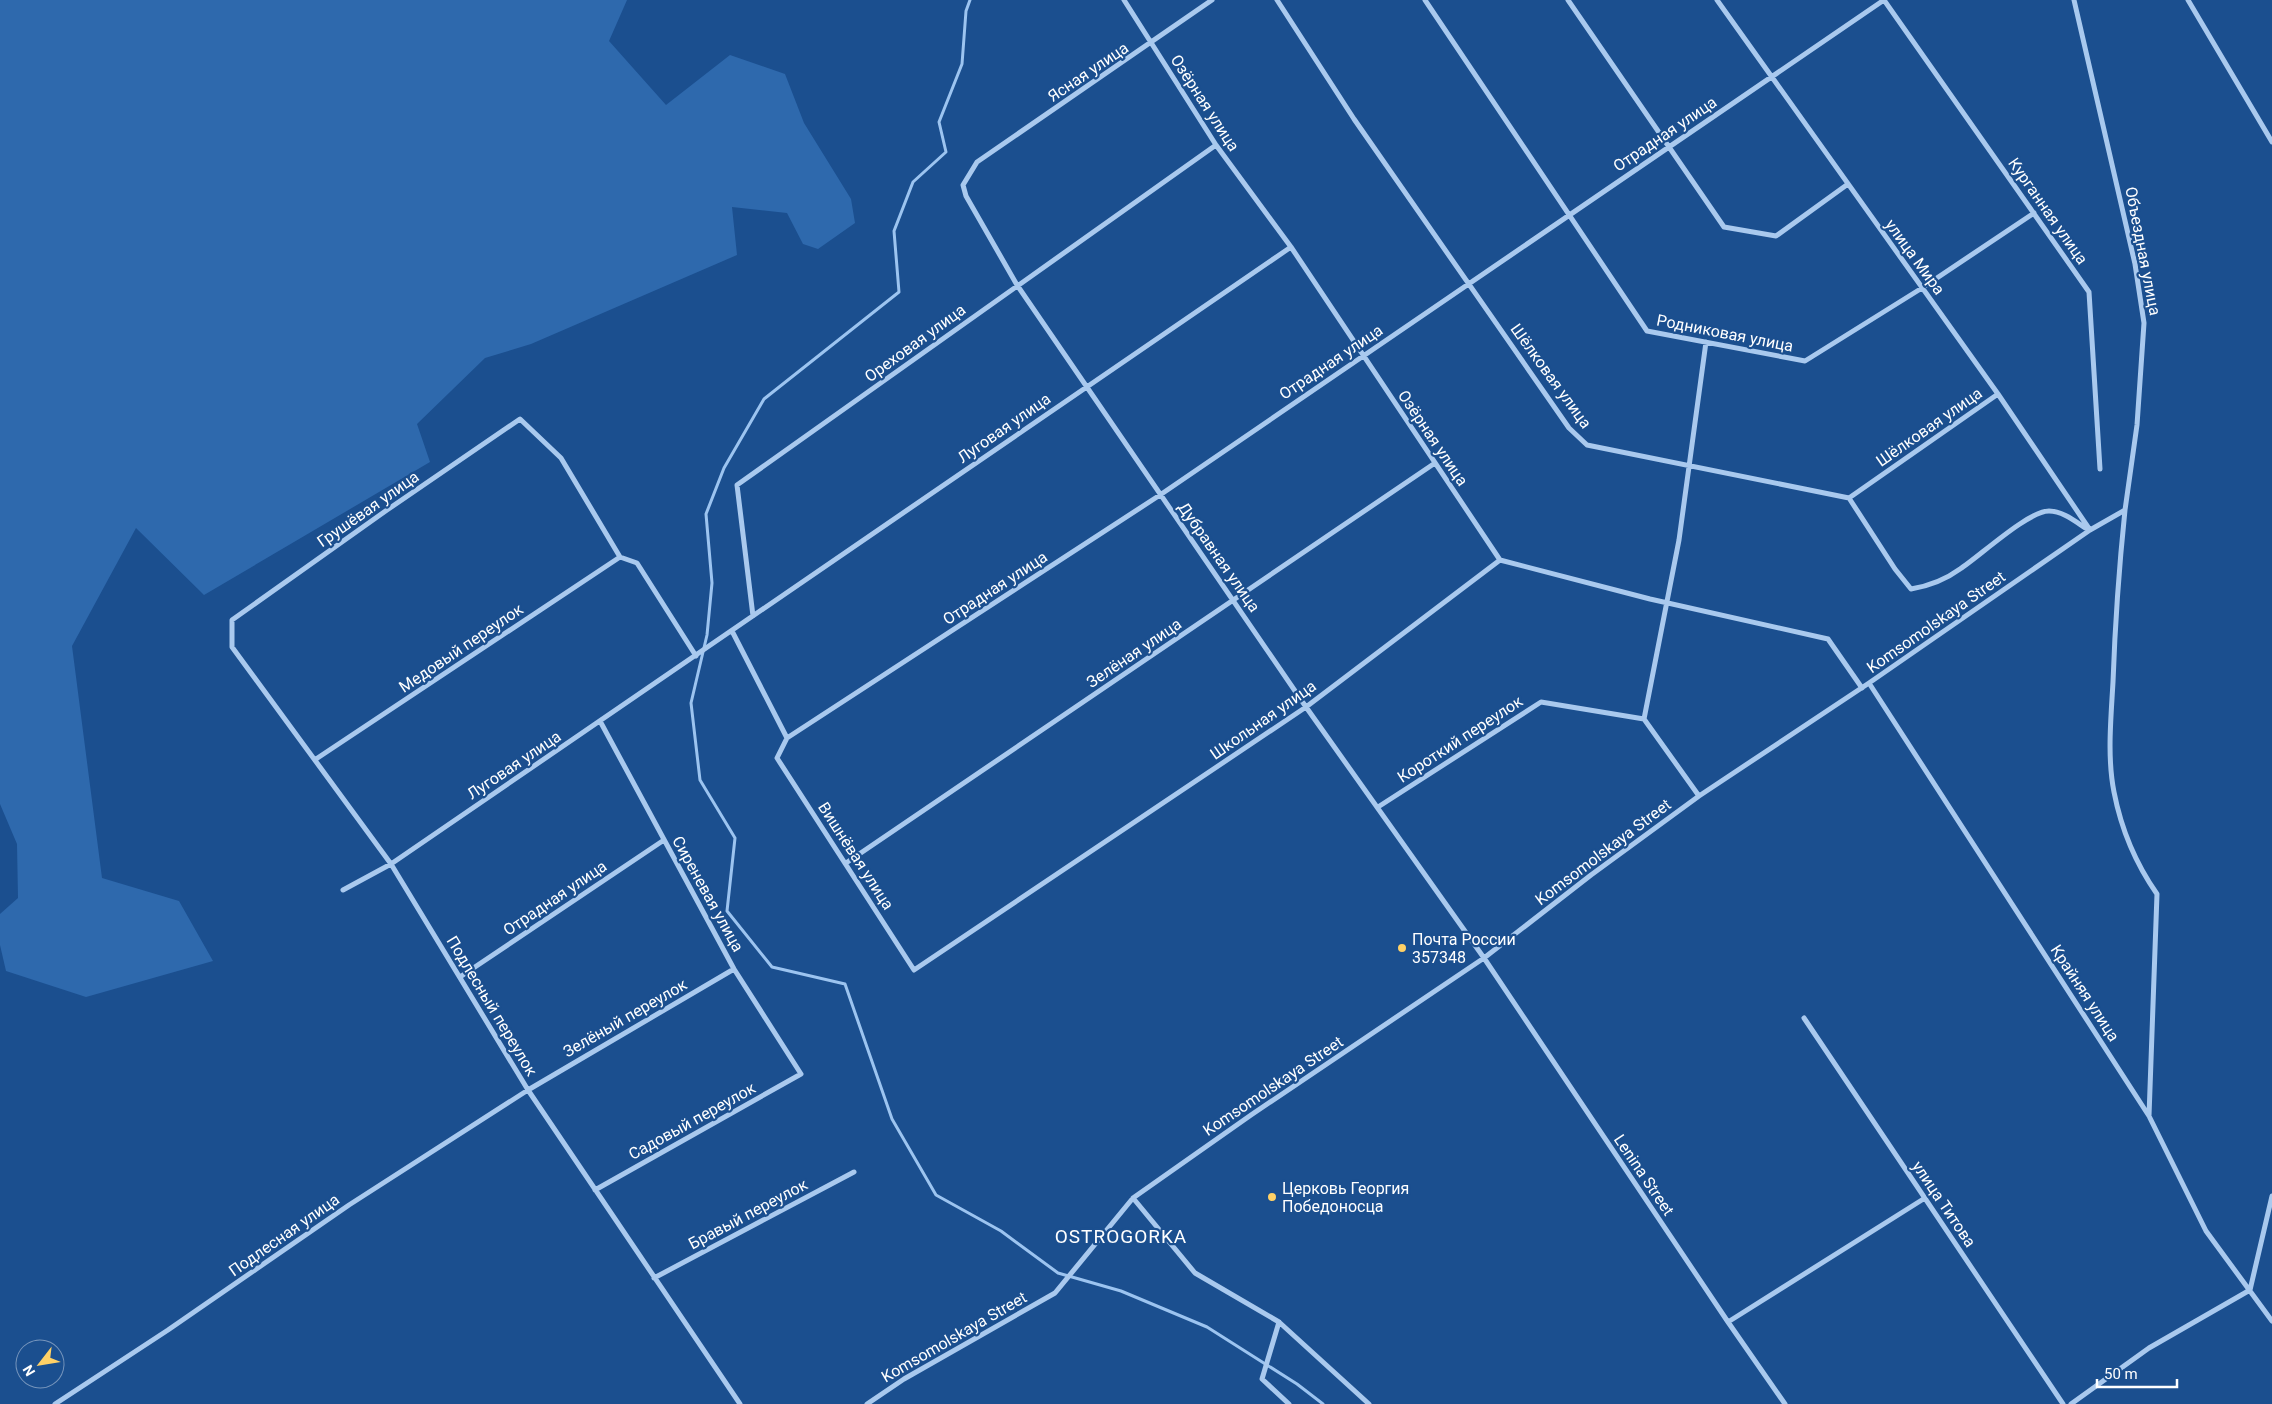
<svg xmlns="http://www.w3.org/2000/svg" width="2272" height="1404" font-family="Roboto,sans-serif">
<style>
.green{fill:#2e69ad}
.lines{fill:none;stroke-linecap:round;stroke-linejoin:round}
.stream{stroke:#9cc4f0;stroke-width:3}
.minor{stroke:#a9c9ee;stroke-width:5}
.poi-dot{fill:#ffd166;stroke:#1b4f8f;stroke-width:2}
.labels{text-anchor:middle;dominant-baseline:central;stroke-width:4.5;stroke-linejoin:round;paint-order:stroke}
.street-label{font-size:16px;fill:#fff;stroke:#1b4f8f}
.poi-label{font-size:16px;fill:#fff;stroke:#1b4f8f;text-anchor:start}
.quarter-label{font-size:19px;letter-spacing:1px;fill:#fff;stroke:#1b4f8f}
</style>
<rect width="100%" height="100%" fill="#1b4f8f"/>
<path class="green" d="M 0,0 L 627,0 L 609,41 L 666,105 L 730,55 L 785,74 L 804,123 L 851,199 L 855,223 L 818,249 L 803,244 L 787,213 L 732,207 L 737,255 L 531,344 L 485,358 L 417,424 L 430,462 L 204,595 L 136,528 L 72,646 L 102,878 L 179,901 L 213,961 L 86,997 L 6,971 L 0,945 L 0,914 L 18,898 L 17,844 L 0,804 Z"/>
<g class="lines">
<path class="stream" d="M 970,0 L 966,11 L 962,64 L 939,122 L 946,152 L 913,182 L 894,231 L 899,292 L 764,399 L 724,468 L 706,514 L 712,583 L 707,635 L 691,703 L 700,780 L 735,838 L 727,911 L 772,967 L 845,984 L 892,1119 L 936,1195 L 1001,1231 L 1058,1273 L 1121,1291 L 1207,1327 L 1297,1384 L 1323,1404"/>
<path class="minor" d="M 1124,0 L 1216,145 L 1291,247 L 1500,560 L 1650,599 L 1828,639 L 1862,688
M 1212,0 L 977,162 L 963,185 L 966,196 L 1017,285 L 1306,707 L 1484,958 L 1728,1322 L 1785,1404
M 1277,0 L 1354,119 L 1569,428 L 1587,445 L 1849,498 L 1998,394
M 1425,0 L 1647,331 L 1805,361 L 1922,288 L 2034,213
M 1568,0 L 1724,227 L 1776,236 L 1848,184
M 1717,0 L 1998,394 L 2090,530
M 1884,0 L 2089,292 L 2100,469
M 2074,0 L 2135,264 L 2144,323 L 2137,425 L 2125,510
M 2188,0 L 2272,142
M 1849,498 L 1895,569 L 1911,589 C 1929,586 1945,580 1960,569 C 1980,556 2028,511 2049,511 C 2063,511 2076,522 2087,529
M 753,616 L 737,485 L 1216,145
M 732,631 L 787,738 L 777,758 L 914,970 L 1306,707 L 1500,560
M 696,656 L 637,563 L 620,557 L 561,458 L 520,419 L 387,510 L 232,620 L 232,647 L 391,864 L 528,1090 L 740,1404
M 1869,683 L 2149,1116 L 2206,1231 L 2272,1321
M 1644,719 L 1679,540 L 1706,342
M 787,738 L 1160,495 L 1884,0
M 316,759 L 620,557
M 1378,807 L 1541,702 L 1644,719 L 1699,796
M 846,863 L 1435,463
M 343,890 L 391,864 L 1291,247
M 460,977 L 664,840
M 1804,1018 L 2063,1404
M 595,1190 L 801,1074 L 734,969 L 600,721
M 1133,1198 L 1195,1273 L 1279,1322 L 1369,1404
M 654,1278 L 854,1172
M 1279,1322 L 1262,1379 L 1289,1404
M 1728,1322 L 1925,1198
M 55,1404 L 168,1330 L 349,1205 L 528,1090 L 734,969
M 867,1404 L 904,1379 L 1055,1293 L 1133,1198 L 1251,1115 L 1484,958 L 1591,875 L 1699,796 L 1869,683 L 2090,530 L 2125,510 C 2119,568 2115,625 2113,682 C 2111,718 2107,757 2114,792 C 2121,828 2136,864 2157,894 L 2149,1116
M 2071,1404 L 2149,1348 L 2250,1290 L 2272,1196"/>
</g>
<g class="poi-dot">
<circle cx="1402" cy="948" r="5"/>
<circle cx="1272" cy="1197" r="5"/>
</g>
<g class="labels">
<g class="street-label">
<text transform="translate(1088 72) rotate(-34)">Ясная улица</text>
<text transform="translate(1205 103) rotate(57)">Озёрная улица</text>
<text transform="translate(1665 134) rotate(-34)">Отрадная улица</text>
<text transform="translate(2048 211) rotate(55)">Курганная улица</text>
<text transform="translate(2143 251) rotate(79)">Объездная улица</text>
<text transform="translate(1915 257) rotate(54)">улица Мира</text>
<text transform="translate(1725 333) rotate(11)">Родниковая улица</text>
<text transform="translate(915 343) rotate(-36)">Ореховая улица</text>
<text transform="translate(1331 362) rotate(-34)">Отрадная улица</text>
<text transform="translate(1551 376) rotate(54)">Шёлковая улица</text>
<text transform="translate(1929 427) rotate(-35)">Шёлковая улица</text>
<text transform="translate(1004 428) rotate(-35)">Луговая улица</text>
<text transform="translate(1433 438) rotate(56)">Озёрная улица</text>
<text transform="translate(368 509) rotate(-35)">Грушёвая улица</text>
<text transform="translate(1219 557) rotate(55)">Дубравная улица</text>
<text transform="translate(995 588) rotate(-33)">Отрадная улица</text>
<text transform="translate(1936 622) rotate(-35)">Komsomolskaya Street</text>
<text transform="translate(461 648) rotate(-34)">Медовый переулок</text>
<text transform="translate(1134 653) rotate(-34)">Зелёная улица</text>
<text transform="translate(1263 720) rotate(-35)">Школьная улица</text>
<text transform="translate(1460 739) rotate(-33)">Короткий переулок</text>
<text transform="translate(514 765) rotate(-34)">Луговая улица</text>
<text transform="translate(1603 852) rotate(-37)">Komsomolskaya Street</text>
<text transform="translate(856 856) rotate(57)">Вишнёвая улица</text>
<text transform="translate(708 894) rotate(61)">Сиреневая улица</text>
<text transform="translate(555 898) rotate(-34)">Отрадная улица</text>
<text transform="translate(2085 993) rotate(57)">Крайняя улица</text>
<text transform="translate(492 1006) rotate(59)">Подлесный переулок</text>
<text transform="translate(625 1018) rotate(-30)">Зелёный переулок</text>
<text transform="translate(1273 1086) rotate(-34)">Komsomolskaya Street</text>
<text transform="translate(692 1121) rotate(-29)">Садовый переулок</text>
<text transform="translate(1644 1175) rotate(56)">Lenina Street</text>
<text transform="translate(1944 1204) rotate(56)">улица Титова</text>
<text transform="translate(748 1214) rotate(-28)">Бравый переулок</text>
<text transform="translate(284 1235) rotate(-35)">Подлесная улица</text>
<text transform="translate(954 1337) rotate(-30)">Komsomolskaya Street</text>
</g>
<g class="poi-label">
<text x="1412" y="939">Почта России<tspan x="1412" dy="18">357348</tspan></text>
<text x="1282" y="1188">Церковь Георгия<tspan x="1282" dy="18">Победоносца</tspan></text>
</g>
<g class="quarter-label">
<text x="1121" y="1236">OSTROGORKA</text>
</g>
</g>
<g transform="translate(40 1364) rotate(239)"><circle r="24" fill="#1b4f8f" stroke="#7695bc"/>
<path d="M0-4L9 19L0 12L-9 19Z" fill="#ffd166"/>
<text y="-8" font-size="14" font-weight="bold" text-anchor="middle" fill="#ffffff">N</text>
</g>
<path d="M2097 1379v8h80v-8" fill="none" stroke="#ffffff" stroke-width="2.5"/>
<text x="2104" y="1379" font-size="15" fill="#ffffff" stroke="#1b4f8f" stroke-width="4" paint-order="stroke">50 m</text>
</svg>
